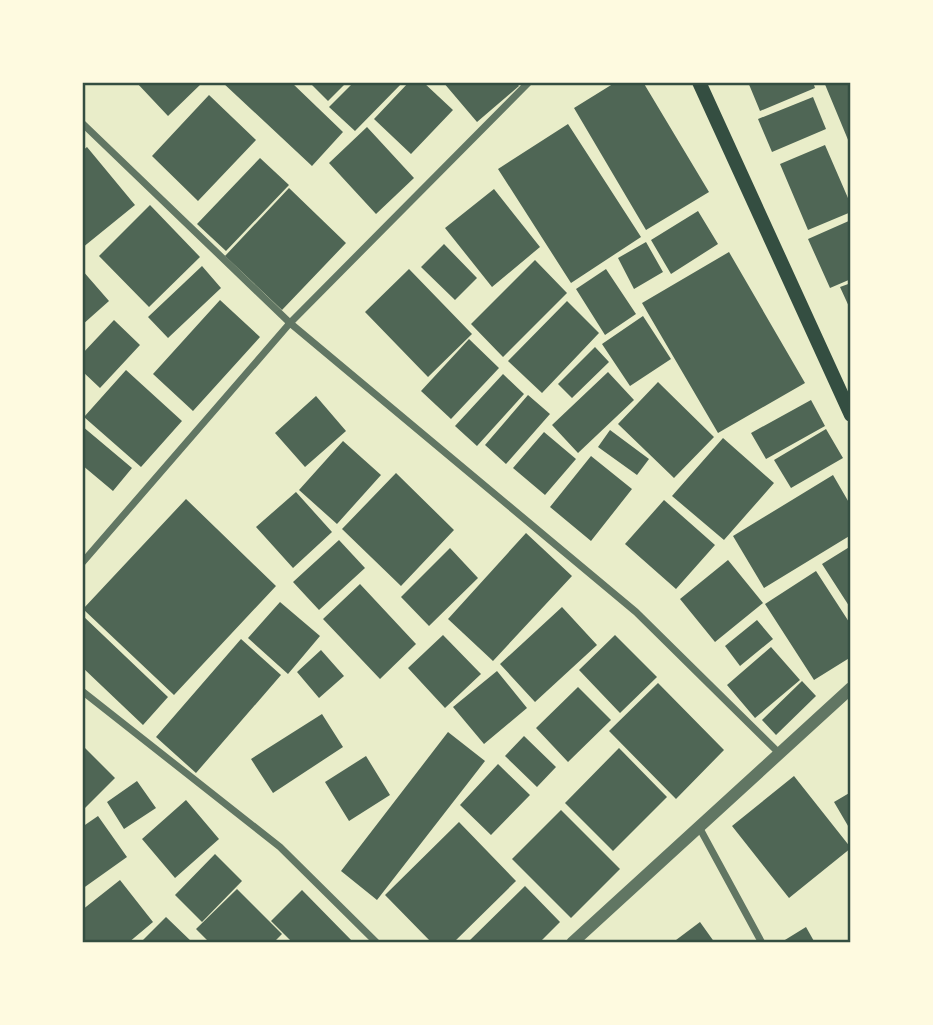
<svg xmlns="http://www.w3.org/2000/svg" width="933" height="1025" font-family="'Asap Condensed',sans-serif">
<style>
.building{fill:#4f6655}
.lines{fill:none;stroke-linecap:round;stroke-linejoin:round}
.minor{stroke:#617663;stroke-width:7}
.tertiary{stroke:#617663;stroke-width:12}
.secondary{stroke:#344e41;stroke-width:14}
.neatline{fill:none;stroke:#344e41;stroke-width:2.5}
</style>
<rect width="100%" height="100%" fill="#e9edc9"/>
<path class="building" d="M 136,82 L 203,82 L 168,116 Z
M 222,82 L 291,82 L 343,132 L 312,166 Z
M 309,82 L 347,82 L 328,101 Z
M 354,82 L 403,82 L 355,131 L 329,107 Z
M 409,82 L 423,82 L 453,110 L 411,154 L 374,119 Z
M 443,82 L 516,82 L 519,86 L 477,122 Z
M 616,82 L 643,82 L 709,192 L 646,230 L 574,108 Z
M 748,82 L 813,82 L 815,88 L 760,111 Z
M 824,82 L 851,82 L 851,147 Z
M 209,95 L 256,140 L 198,201 L 152,156 Z
M 813,97 L 826,129 L 772,152 L 758,119 Z
M 568,124 L 641,237 L 571,283 L 498,169 Z
M 367,127 L 414,178 L 376,214 L 329,163 Z
M 825,145 L 851,205 L 851,212 L 808,230 L 780,164 Z
M 87,147 L 135,205 L 82,248 L 82,151 Z
M 260,158 L 289,185 L 226,251 L 197,224 Z
M 289,188 L 346,243 L 282,310 L 225,256 Z
M 494,189 L 540,247 L 492,287 L 445,228 Z
M 150,205 L 200,257 L 149,307 L 99,256 Z
M 698,211 L 718,244 L 671,274 L 651,240 Z
M 851,220 L 851,279 L 830,288 L 808,239 Z
M 646,242 L 663,272 L 634,289 L 618,258 Z
M 444,244 L 477,278 L 455,300 L 421,267 Z
M 729,252 L 805,383 L 718,433 L 642,303 Z
M 535,260 L 567,293 L 503,357 L 471,324 Z
M 202,266 L 221,288 L 168,338 L 148,317 Z
M 409,269 L 472,334 L 428,377 L 365,312 Z
M 606,269 L 636,314 L 605,335 L 576,289 Z
M 82,270 L 109,301 L 82,325 Z
M 851,283 L 851,311 L 840,287 Z
M 220,300 L 260,337 L 193,411 L 153,374 Z
M 567,301 L 599,333 L 542,393 L 508,361 Z
M 643,316 L 671,359 L 630,386 L 602,344 Z
M 114,320 L 140,345 L 100,388 L 82,371 L 82,354 Z
M 469,339 L 499,368 L 451,419 L 421,391 Z
M 595,347 L 609,362 L 572,398 L 558,384 Z
M 126,370 L 182,421 L 141,467 L 84,417 Z
M 608,372 L 634,400 L 578,453 L 552,425 Z
M 503,374 L 524,394 L 477,446 L 455,426 Z
M 658,382 L 714,437 L 674,478 L 618,424 Z
M 528,395 L 550,414 L 506,464 L 485,445 Z
M 316,396 L 346,431 L 305,467 L 275,433 Z
M 811,400 L 825,426 L 766,459 L 751,433 Z
M 82,426 L 132,468 L 113,491 L 82,465 Z
M 826,429 L 843,458 L 791,488 L 774,460 Z
M 610,430 L 649,459 L 637,475 L 598,447 Z
M 544,432 L 576,459 L 545,495 L 513,468 Z
M 723,438 L 774,483 L 724,540 L 672,496 Z
M 343,441 L 381,475 L 337,524 L 299,490 Z
M 591,456 L 632,489 L 591,541 L 550,507 Z
M 396,473 L 454,530 L 401,586 L 342,529 Z
M 833,475 L 851,506 L 851,535 L 764,588 L 733,536 Z
M 296,492 L 332,532 L 293,568 L 256,527 Z
M 186,499 L 276,586 L 174,695 L 83,609 Z
M 664,500 L 715,545 L 676,589 L 625,544 Z
M 526,533 L 572,576 L 493,661 L 448,619 Z
M 339,540 L 365,568 L 319,610 L 293,582 Z
M 851,546 L 851,609 L 822,564 Z
M 450,548 L 478,578 L 429,626 L 401,597 Z
M 728,560 L 763,603 L 715,642 L 680,599 Z
M 816,571 L 851,625 L 851,657 L 814,680 L 765,604 Z
M 360,584 L 416,644 L 380,679 L 323,619 Z
M 280,602 L 320,636 L 288,674 L 248,638 Z
M 562,607 L 597,645 L 535,702 L 500,664 Z
M 82,615 L 168,697 L 143,725 L 82,667 Z
M 757,620 L 773,639 L 740,666 L 725,646 Z
M 443,635 L 481,674 L 445,708 L 408,668 Z
M 615,635 L 657,677 L 620,713 L 579,670 Z
M 241,639 L 281,675 L 196,773 L 156,737 Z
M 771,647 L 800,680 L 755,718 L 727,685 Z
M 321,650 L 344,676 L 319,698 L 297,672 Z
M 497,671 L 527,708 L 484,744 L 453,707 Z
M 802,681 L 816,696 L 776,735 L 762,720 Z
M 658,683 L 724,750 L 676,799 L 609,731 Z
M 578,687 L 611,720 L 568,762 L 536,728 Z
M 322,714 L 343,747 L 273,793 L 251,759 Z
M 448,732 L 485,761 L 377,900 L 341,871 Z
M 524,736 L 556,767 L 537,787 L 505,756 Z
M 82,745 L 115,778 L 82,811 Z
M 619,748 L 667,797 L 613,851 L 565,803 Z
M 366,756 L 390,795 L 349,821 L 325,782 Z
M 498,764 L 530,795 L 491,835 L 460,805 Z
M 794,776 L 851,848 L 789,898 L 732,826 Z
M 137,781 L 156,808 L 124,829 L 107,802 Z
M 851,792 L 851,831 L 834,802 Z
M 186,800 L 219,839 L 175,878 L 142,839 Z
M 561,810 L 620,869 L 571,918 L 512,859 Z
M 98,816 L 127,857 L 82,889 L 82,827 Z
M 459,822 L 516,881 L 453,943 L 432,943 L 385,895 Z
M 215,854 L 242,881 L 202,922 L 175,895 Z
M 120,880 L 153,922 L 128,943 L 82,943 L 82,910 Z
M 525,886 L 560,922 L 539,943 L 467,943 Z
M 237,889 L 282,934 L 273,943 L 210,943 L 196,929 Z
M 302,890 L 354,943 L 293,943 L 271,921 Z
M 166,917 L 193,943 L 140,943 Z
M 700,922 L 715,943 L 672,943 Z
M 806,927 L 815,943 L 780,943 Z"/>
<g class="lines">
<path class="minor" d="M 82,123 L 290,323 L 636,612 L 779,753
M 82,563 L 290,323 L 529,82
M 82,691 L 280,847 L 377,943
M 699,827 L 762,943"/>
<path class="tertiary" d="M 572,943 L 851,688"/>
<path class="secondary" d="M 699,82 L 851,415"/>
</g>
<rect width="933" height="1025" fill="none" stroke="#fefae0" stroke-width="168"/>
<rect x="84" y="84" width="765" height="857" class="neatline"/>
</svg>
